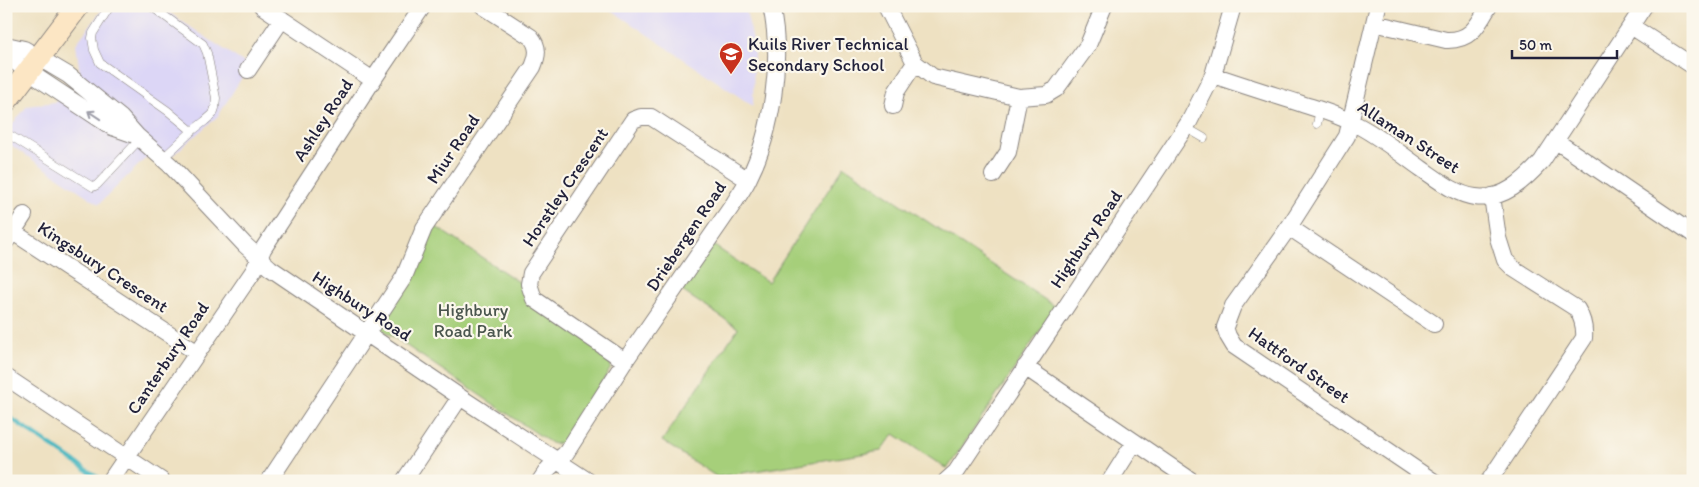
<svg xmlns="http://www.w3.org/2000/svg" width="1699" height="487" font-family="Itim,sans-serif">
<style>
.built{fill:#dcd6f6}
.green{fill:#a6cf7a;stroke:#64785a}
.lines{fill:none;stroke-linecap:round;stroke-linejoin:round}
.stream{stroke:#4ab8c1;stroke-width:4.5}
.lane-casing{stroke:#88827e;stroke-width:9}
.street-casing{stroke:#88827e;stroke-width:18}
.secondary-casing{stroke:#88827e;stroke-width:24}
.lane{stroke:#fff;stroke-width:8}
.street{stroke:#fff;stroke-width:16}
.secondary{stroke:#fce6c4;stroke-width:22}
.oneway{stroke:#9c9ca7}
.labels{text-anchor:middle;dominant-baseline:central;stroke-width:4.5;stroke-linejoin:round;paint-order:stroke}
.poi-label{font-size:18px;fill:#22223b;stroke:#fbf7ec;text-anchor:start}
.street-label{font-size:18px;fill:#22223b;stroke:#fbf7ec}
.park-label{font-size:18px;fill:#4a564e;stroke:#fbf7ec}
</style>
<rect width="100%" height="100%" fill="#fbf7ec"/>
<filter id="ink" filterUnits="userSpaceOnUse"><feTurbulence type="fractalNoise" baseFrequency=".02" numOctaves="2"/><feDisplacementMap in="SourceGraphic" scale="10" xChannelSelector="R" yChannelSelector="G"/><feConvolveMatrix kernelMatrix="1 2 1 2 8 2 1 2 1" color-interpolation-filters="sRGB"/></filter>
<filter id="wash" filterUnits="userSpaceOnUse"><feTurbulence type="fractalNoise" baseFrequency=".0096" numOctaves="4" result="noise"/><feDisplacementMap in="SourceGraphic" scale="20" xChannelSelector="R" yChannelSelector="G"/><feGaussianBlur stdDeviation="1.12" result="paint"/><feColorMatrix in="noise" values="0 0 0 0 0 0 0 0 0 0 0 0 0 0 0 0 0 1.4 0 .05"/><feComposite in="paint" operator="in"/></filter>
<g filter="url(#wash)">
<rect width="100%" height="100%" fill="#eee1c2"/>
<path class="built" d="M 105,6 L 159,6 L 249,66 L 218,116 L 167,160 L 155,149 L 99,204 L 6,142 L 6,133 L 27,106 L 55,102 L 80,74 L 76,44 Z
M 605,6 L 745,6 L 754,45 L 753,106 Z"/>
<path class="green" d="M 844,166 L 1056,307 L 947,469 L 894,434 L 881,451 L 717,477 L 662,441 L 738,328 L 682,291 L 713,245 L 768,282 Z
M 433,225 L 522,284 L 610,360 L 611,368 L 564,442 L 555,444 L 551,443 L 380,328 L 413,272 Z"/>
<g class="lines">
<path class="stream" d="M 6,415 L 103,481"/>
</g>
</g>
<g filter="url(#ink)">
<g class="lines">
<g class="lane-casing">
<path id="lane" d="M 110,6 L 93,33 L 92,38 L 94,50 L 100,63 L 168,111 L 192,131
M 151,6 L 203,44 L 207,53 L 216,98 L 215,108 L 213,114 L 205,121 L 192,131 L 163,158
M 1317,124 L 1320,110
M 1185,127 L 1204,138
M 11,136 L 93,187 L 97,185 L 140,139"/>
</g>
<g class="street-casing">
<path id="street" d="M 262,6 L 373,80
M 886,6 L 915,63 L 933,77 L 1019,97 L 1046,95 L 1056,89 L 1088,45 L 1104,6
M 1378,6 L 1347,136 L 1289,227 L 1233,306 L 1225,327 L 1228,336 L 1234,346 L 1433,481
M 1374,23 L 1446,40 C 1471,41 1478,25 1489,6
M 1631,26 L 1693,66
M 6,45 L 24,49 L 68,75 L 121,118 L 137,136 L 170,165 L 245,245 L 270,268 L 460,397 L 588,481
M 6,49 L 15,62 L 29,72 L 112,127 L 135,135
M 248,70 L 282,19
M 1213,75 C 1242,85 1271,94 1299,103 C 1317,109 1336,114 1353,123 C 1378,135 1399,153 1422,169 C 1438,180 1455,194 1475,197 C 1503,201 1525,180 1542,161 L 1644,6
M 893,106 L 896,92 L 915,63
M 1556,141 L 1693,234
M 993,175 L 1008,152 L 1019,97
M 1289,227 L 1434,324
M 13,232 L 24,215
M 6,241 L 13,232 L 196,352
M 625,361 L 534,299 L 529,284 L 531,273 L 633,120 L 641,117 L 651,117 L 748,180
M 1025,367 L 1192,481
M 6,377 L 162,481
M 110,481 L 254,270 L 263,249 L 373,80 L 423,6
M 269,481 L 404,277 L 424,228 L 533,67 C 538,55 539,47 531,37 L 483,6
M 404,481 L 460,397
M 540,481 L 548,469 L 566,453 L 625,361 L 734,203 C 739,195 744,188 748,180 C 773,131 783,59 771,6
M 946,481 L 956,472 L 1189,122 L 1213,75 L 1233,6
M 1110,481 L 1134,443
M 1489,481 L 1584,338 C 1585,327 1583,319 1577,309 L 1514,269 L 1505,260 L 1498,238 L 1492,196"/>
</g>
<g class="secondary-casing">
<path id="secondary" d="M 6,101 L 78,6"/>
</g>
<use href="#lane" class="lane"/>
<use href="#street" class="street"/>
<use href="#secondary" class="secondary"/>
</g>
<defs><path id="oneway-shaft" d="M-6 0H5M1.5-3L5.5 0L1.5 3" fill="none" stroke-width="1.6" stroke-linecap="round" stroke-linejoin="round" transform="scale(1.25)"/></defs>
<use class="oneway" href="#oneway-shaft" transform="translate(94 115) rotate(-146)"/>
</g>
<defs>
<g id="school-pin" transform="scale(1.25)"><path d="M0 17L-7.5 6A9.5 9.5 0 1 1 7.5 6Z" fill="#c8321e" stroke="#fbf7ec"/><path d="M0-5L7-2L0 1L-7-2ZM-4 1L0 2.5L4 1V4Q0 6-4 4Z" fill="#fff"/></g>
</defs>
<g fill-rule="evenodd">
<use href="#school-pin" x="731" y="54"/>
</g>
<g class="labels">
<g class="poi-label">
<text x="748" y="44">Kuils River Technical<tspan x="748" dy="21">Secondary School</tspan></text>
</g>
<g class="street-label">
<text transform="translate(323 120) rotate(-57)">Ashley Road</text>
<text transform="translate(1409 137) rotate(33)">Allaman Street</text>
<text transform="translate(453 149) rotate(-56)">Miur Road</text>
<text transform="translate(565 187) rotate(-56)">Horstley Crescent</text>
<text transform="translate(686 236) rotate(-56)">Driebergen Road</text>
<text transform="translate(1086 239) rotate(-56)">Highbury Road</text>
<text transform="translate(103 267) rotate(33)">Kingsbury Crescent</text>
<text transform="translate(362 306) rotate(33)">Highbury Road</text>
<text transform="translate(168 358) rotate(-56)">Canterbury Road</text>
<text transform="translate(1299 365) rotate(35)">Hattford Street</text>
</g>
<g class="park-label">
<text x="473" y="310">Highbury<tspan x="473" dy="21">Road Park</tspan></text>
</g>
</g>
<rect width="1699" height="487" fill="none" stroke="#fbf7ec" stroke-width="25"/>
<path d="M1512 50v8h105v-8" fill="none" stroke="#22223b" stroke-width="2.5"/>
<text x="1519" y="50" font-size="15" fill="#22223b" stroke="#fbf7ec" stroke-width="4" paint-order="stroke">50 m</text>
</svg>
